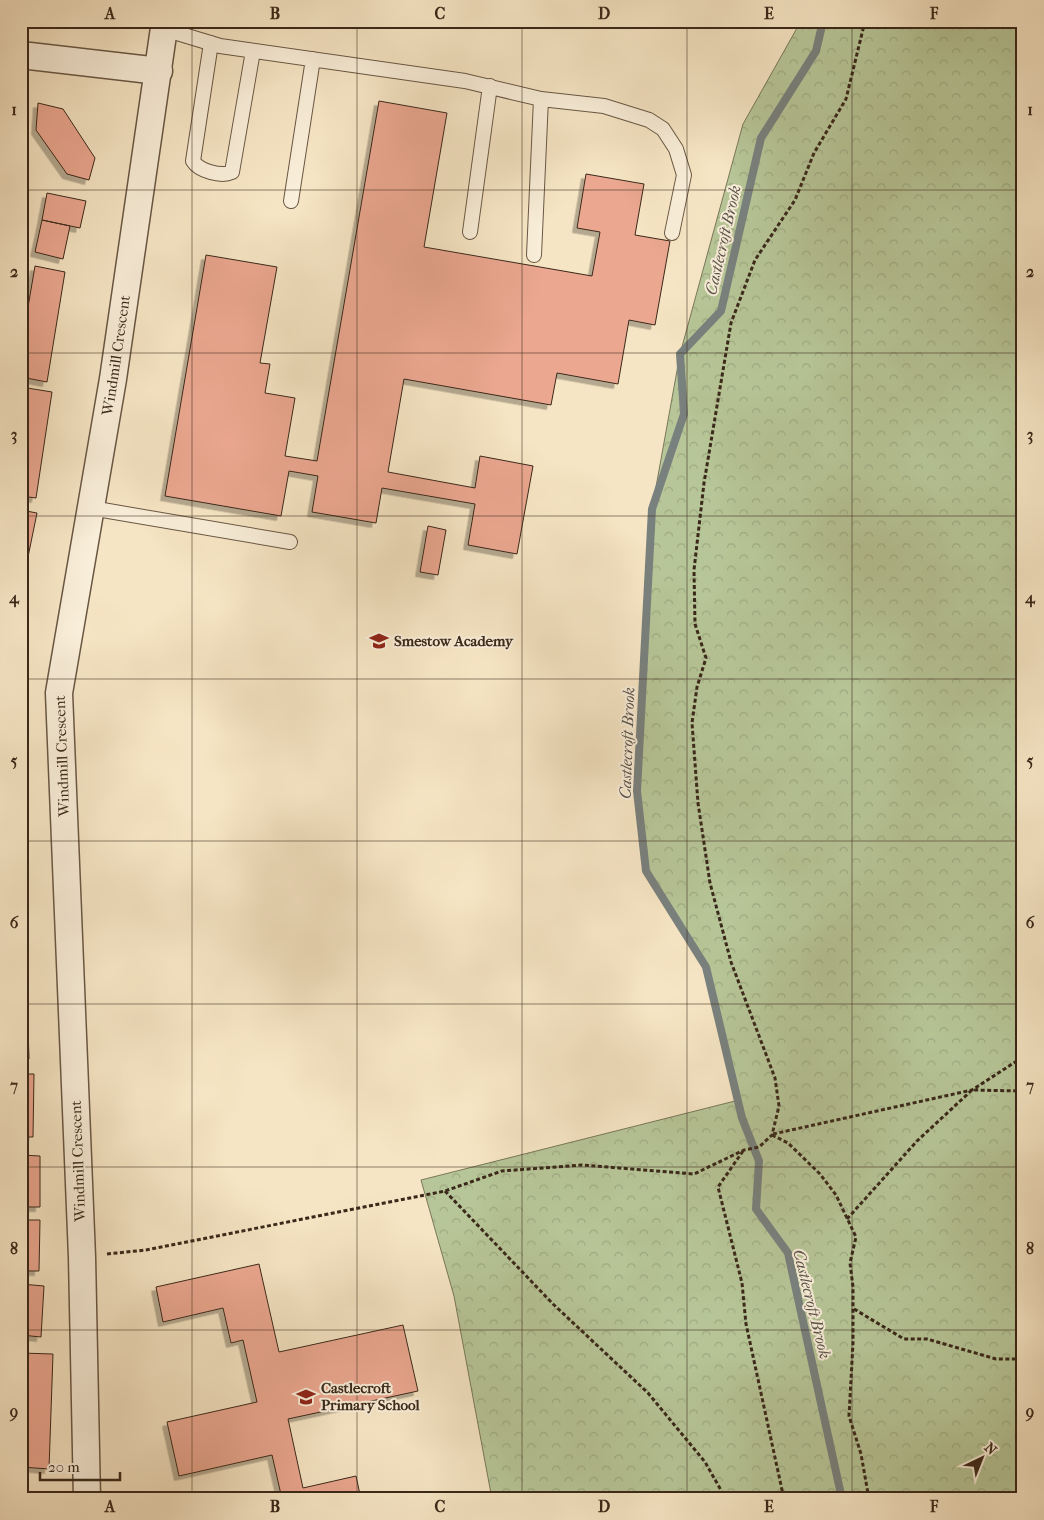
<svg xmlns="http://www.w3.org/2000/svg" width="1044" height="1520" font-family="'IM FELL French Canon',serif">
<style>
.park{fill:url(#park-crowns);stroke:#787759}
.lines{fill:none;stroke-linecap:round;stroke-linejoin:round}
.stream{stroke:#79817e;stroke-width:8}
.building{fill:#eba790;stroke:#3a281a;filter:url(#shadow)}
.service-casing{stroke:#695744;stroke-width:16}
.minor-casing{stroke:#695744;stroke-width:29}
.path{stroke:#3a281a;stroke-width:3;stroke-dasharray:4 2.5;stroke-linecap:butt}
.service{stroke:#f9eed9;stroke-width:14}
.minor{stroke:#f9eed9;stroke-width:26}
.grid{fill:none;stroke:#3a281a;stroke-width:1;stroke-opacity:0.55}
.labels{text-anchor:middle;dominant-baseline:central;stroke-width:4;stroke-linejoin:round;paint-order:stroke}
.street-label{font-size:15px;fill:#3a281a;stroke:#f9eed9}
.poi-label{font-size:15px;font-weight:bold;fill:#3a281a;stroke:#f9eed9;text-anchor:start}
.water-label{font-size:16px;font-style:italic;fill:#5a544c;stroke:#f9eed9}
.neatline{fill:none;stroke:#3a281a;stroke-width:2}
.grid-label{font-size:16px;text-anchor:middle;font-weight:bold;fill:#3a281a}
</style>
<defs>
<pattern id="park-crowns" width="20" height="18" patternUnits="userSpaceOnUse" patternTransform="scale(1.25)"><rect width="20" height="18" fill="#b7c698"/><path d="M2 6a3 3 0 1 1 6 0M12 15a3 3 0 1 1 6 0" fill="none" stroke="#9eaa82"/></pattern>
<filter id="shadow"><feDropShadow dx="-4.5" dy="4.5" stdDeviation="0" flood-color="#0004"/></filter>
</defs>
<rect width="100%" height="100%" fill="#f6e5c4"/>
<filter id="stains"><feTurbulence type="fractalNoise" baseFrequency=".004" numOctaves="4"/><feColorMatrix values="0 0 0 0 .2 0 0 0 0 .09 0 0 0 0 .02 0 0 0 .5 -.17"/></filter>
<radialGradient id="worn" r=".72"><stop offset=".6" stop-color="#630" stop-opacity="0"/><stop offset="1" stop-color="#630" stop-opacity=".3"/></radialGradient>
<path class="park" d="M 801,21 L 1023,21 L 1023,1499 L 492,1499 L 454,1296 L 421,1180 L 739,1100 L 706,967 L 646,871 L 637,791 L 652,509 L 680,354 L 743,124 Z"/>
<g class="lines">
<path class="stream" d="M 823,21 L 816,51 L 761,138 L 721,311 L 680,354 L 684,414 L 652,509 L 637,791 L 646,871 L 706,967 L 742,1118 L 759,1161 L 756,1209 L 788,1253 L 842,1499"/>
</g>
<path class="building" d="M 379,101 L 447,113 L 424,247 L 592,276 L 600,232 L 577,228 L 586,174 L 644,184 L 635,235 L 670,241 L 655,325 L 629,320 L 618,384 L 557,373 L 551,405 L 404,379 L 388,472 L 475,488 L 480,456 L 533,466 L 517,554 L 468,545 L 475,504 L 382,488 L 376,523 L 312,512 L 318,476 L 289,471 L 281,516 L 165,496 L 206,255 L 277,267 L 260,363 L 270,364 L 265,393 L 295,398 L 285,456 L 317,461 Z
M 38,103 L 63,109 L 95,158 L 89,180 L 67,174 L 36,130 Z
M 47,193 L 86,201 L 80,228 L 42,220 Z
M 42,220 L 70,226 L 63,259 L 35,252 Z
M 35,266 L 65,272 L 47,382 L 21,377 L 21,348 Z
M 21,387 L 52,392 L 36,498 L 21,496 Z
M 21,510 L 37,513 L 21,591 Z
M 428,526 L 446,530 L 438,575 L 420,572 Z
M 21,996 L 27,996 L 29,1059 L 21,1059 Z
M 21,1074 L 34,1074 L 33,1137 L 21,1137 Z
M 21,1155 L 40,1156 L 40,1207 L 21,1207 Z
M 21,1220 L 40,1220 L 39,1271 L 21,1271 Z
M 259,1264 L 279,1352 L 403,1325 L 418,1391 L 288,1419 L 303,1488 L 356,1476 L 361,1499 L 282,1499 L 272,1455 L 179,1476 L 167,1422 L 257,1402 L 243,1340 L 231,1343 L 223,1308 L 163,1322 L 156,1287 Z
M 21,1284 L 44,1286 L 41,1337 L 21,1335 Z
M 21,1353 L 53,1354 L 49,1469 L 21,1467 Z"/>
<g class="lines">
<g class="service-casing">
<path id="service" d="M 164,29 L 220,46 L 465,81 L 541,99 L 604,106 L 649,120 L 663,129 L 676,149 L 684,175 L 672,233
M 211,43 L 193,161 C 199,171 221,177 232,172 L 253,51
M 291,201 L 313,59
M 470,232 L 490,86
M 534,255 L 541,99
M 91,508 L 290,542"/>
</g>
<g class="minor-casing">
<g id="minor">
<path d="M 21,55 L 159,71"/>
<path id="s1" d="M 87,1499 L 82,1257 L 59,693 L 113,379 L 165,21"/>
</g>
</g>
<path class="path" d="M 773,1134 L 972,1090 L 1023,1057
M 772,1135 L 788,1143 L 820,1174 L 836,1195 L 856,1237 L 850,1263 L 853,1287 L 853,1343 L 849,1416 L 861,1454 L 869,1499
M 743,1151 L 718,1187 L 742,1283 L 746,1324 L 784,1499
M 445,1191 L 553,1304 L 648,1393 L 705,1462 L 726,1499
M 847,1219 L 917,1141 L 972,1090 L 1023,1091
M 107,1254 L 146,1250 L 445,1191 L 502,1171 L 582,1165 L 694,1174 L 744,1150 L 759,1147 L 772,1135 L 779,1106 L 775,1078 L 731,962 L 710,883 L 698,803 L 692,723 L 697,687 L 706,658 L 695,624 L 694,570 L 704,483 L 731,323 L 755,260 L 795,200 L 814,153 L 846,99 L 865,21
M 854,1309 L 904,1339 L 927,1339 L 996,1359 L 1023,1359"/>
<use href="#service" class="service"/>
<use href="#minor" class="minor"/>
</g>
<path class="grid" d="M 192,21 L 192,1499M 357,21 L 357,1499M 522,21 L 522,1499M 687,21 L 687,1499M 852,21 L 852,1499M 21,190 L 1023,190M 21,353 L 1023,353M 21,516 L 1023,516M 21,679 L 1023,679M 21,841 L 1023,841M 21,1004 L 1023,1004M 21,1167 L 1023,1167M 21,1330 L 1023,1330"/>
<defs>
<g id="school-bare" transform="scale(1.5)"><path d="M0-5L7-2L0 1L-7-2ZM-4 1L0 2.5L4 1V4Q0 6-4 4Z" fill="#8f2418" stroke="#f9eed9" stroke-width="2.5" paint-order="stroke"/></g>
</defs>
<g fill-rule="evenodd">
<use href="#school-bare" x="379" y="641"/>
<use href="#school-bare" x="306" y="1397"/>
</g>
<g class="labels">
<g class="street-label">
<text stroke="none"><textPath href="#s1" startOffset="1149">Windmill Crescent</textPath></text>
<text transform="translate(62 756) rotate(-92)">Windmill Crescent</text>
<text transform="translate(78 1161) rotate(-92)">Windmill Crescent</text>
</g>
<g class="poi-label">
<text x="394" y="641">Smestow Academy</text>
<text x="321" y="1388">Castlecroft<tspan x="321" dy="17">Primary School</tspan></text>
</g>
<g class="water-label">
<text transform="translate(723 240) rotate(-77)">Castlecroft Brook</text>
<text transform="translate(627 743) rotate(-88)">Castlecroft Brook</text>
<text transform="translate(812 1304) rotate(76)">Castlecroft Brook</text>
</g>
</g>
<rect width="1044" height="1520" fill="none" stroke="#f6e5c4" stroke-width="55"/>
<g transform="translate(982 1458) rotate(43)" stroke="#f9eed9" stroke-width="4" paint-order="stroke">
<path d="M0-4L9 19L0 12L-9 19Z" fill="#3a281a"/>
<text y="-8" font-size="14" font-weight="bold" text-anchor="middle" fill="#3a281a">N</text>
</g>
<path d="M40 1472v8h80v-8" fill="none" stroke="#3a281a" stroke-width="2.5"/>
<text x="48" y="1472" font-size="15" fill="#3a281a" stroke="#f9eed9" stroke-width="4" paint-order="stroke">20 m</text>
<rect x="28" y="28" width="988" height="1464" class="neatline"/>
<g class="grid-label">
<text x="110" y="19">A</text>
<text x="275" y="19">B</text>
<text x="440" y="19">C</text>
<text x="604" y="19">D</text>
<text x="769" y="19">E</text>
<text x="934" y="19">F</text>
<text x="14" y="115">1</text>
<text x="1030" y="115">1</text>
<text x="14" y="277">2</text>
<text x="1030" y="277">2</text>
<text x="14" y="440">3</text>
<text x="1030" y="440">3</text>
<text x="14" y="603">4</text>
<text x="1030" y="603">4</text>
<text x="14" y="766">5</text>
<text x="1030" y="766">5</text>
<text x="14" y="928">6</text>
<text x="1030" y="928">6</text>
<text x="14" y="1091">7</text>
<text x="1030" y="1091">7</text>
<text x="14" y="1254">8</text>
<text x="1030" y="1254">8</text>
<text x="14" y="1417">9</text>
<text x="1030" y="1417">9</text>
<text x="110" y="1512">A</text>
<text x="275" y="1512">B</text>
<text x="440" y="1512">C</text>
<text x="604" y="1512">D</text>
<text x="769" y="1512">E</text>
<text x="934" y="1512">F</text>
</g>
<rect width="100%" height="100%" filter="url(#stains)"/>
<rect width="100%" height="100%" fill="url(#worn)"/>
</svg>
